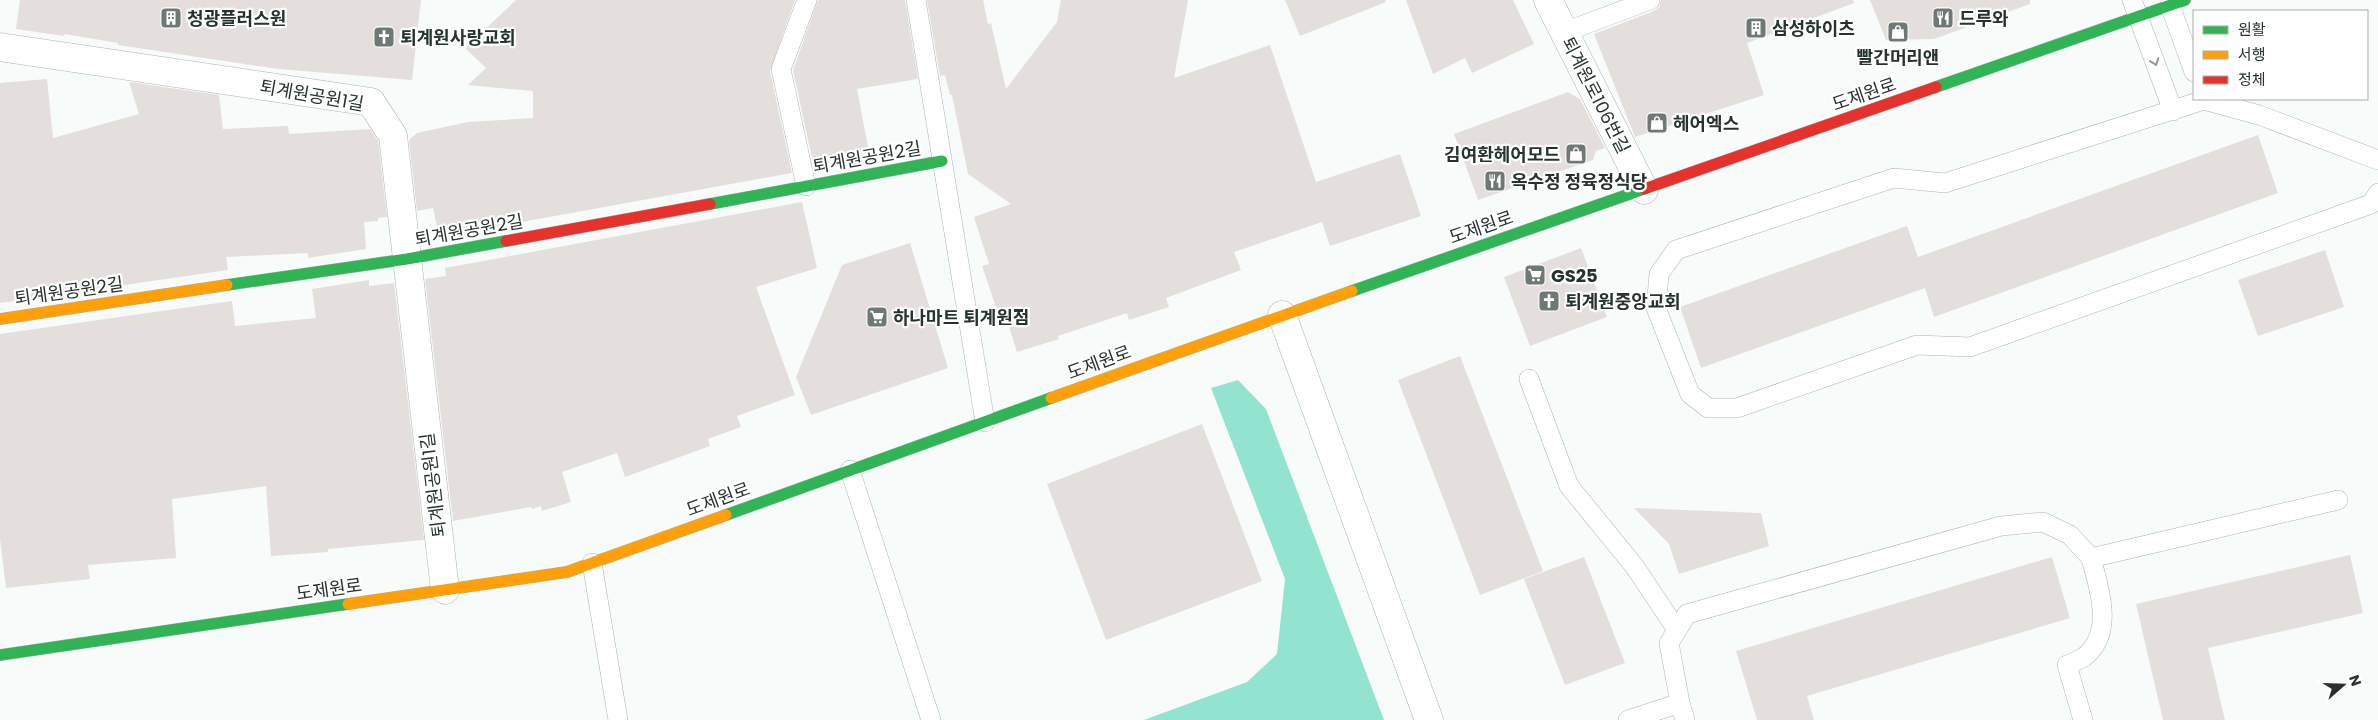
<svg xmlns="http://www.w3.org/2000/svg" width="2378" height="720" font-family="Poppins,'Noto Sans KR',sans-serif">
<style>
.forest{fill:#92e4d1}
.building{fill:#e4dfdd}
.lines{fill:none;stroke-linecap:round;stroke-linejoin:round}
.lane-casing{stroke:#abb4b1;stroke-width:20}
.street-casing{stroke:#abb4b1;stroke-width:29}
.fast-casing{stroke:#abb4b1;stroke-width:12}
.slow-casing{stroke:#abb4b1;stroke-width:12}
.jam-casing{stroke:#abb4b1;stroke-width:12}
.lane{stroke:#fefffe;stroke-width:19}
.street{stroke:#fefffe;stroke-width:28}
.fast{stroke:#30b455;stroke-width:11}
.slow{stroke:#ff9f0a;stroke-width:11}
.jam{stroke:#e5322d;stroke-width:11}
.oneway{stroke:#929996}
.labels{text-anchor:middle;dominant-baseline:central;stroke-width:4.5;stroke-linejoin:round;paint-order:stroke}
.poi-label{font-size:18px;font-weight:bold;fill:#25332f;stroke:#fff;text-anchor:start}
.street-label{font-size:18px;fill:#25332f;stroke:#fff}
</style>
<rect width="100%" height="100%" fill="#f7fcfa"/>
<path class="forest" d="M 1238,380 L 1266,409 L 1384,720 L 1144,720 L 1247,682 L 1277,654 L 1285,579 L 1211,388 Z"/>
<path class="building" d="M 20,0 L 421,0 L 412,80 L 278,69 L 118,45 L 118,43 L 65,34 L 64,36 L 16,29 Z
M 516,0 L 795,0 L 770,71 L 792,173 L 439,237 L 433,208 L 417,211 L 409,140 L 417,133 L 468,122 L 533,118 L 533,91 L 468,85 L 486,68 L 465,48 Z
M 818,0 L 905,0 L 918,79 L 857,89 L 869,152 L 813,163 L 793,70 Z
M 927,0 L 983,0 L 988,24 L 991,23 L 1006,89 L 1057,22 L 1061,0 L 1188,0 L 1174,78 L 1270,45 L 1316,182 L 1400,154 L 1421,216 L 1330,246 L 1322,222 L 1234,252 L 1241,270 L 1166,298 L 1169,307 L 1129,320 L 1127,313 L 1058,336 L 1059,339 L 1017,352 L 1005,314 L 999,316 L 982,266 L 989,264 L 974,217 L 1011,204 L 968,174 L 952,95 L 950,95 L 945,75 L 940,76 Z
M 1285,0 L 1385,0 L 1386,2 L 1300,36 Z
M 1406,0 L 1513,0 L 1534,44 L 1472,73 L 1465,58 L 1433,74 Z
M 1661,0 L 1853,0 L 1854,3 L 1747,43 L 1764,95 L 1635,137 L 1594,34 L 1654,11 L 1659,7 Z
M 1870,0 L 2030,0 L 2030,4 L 1934,39 L 1886,40 Z
M 47,79 L 53,138 L 139,114 L 129,82 L 219,95 L 223,129 L 288,126 L 289,134 L 370,129 L 378,141 L 387,217 L 378,218 L 378,221 L 364,222 L 366,249 L 308,258 L 308,253 L 226,257 L 228,270 L 0,303 L 0,83 Z
M 1568,92 L 1580,99 L 1605,148 L 1596,151 L 1593,160 L 1478,200 L 1454,134 Z
M 2258,135 L 2278,193 L 1934,317 L 1925,288 L 1701,368 L 1680,307 L 1907,226 L 1918,257 Z
M 802,202 L 817,268 L 756,287 L 795,395 L 737,416 L 741,427 L 708,439 L 710,446 L 625,477 L 617,453 L 562,472 L 571,502 L 542,511 L 541,506 L 532,509 L 531,507 L 453,521 L 425,279 L 446,276 L 445,268 Z
M 910,243 L 948,368 L 811,415 L 796,377 L 842,265 Z
M 1581,248 L 1607,317 L 1530,346 L 1504,277 Z
M 2325,250 L 2344,307 L 2258,336 L 2238,280 Z
M 369,280 L 369,286 L 394,283 L 424,540 L 328,549 L 328,552 L 271,556 L 266,486 L 172,499 L 176,558 L 88,565 L 90,579 L 6,588 L 0,539 L 0,334 L 232,301 L 235,326 L 316,318 L 312,289 Z
M 1460,356 L 1543,571 L 1480,595 L 1398,380 Z
M 1202,424 L 1262,581 L 1106,640 L 1047,484 Z
M 1634,508 L 1761,513 L 1769,546 L 1679,574 L 1669,544 Z
M 2350,555 L 2363,613 L 2208,648 L 2225,720 L 2163,720 L 2136,604 Z
M 1584,557 L 1625,663 L 1565,685 L 1524,579 Z
M 2052,557 L 2070,618 L 1807,696 L 1814,720 L 1757,720 L 1736,651 Z"/>
<g class="lines">
<g class="lane-casing">
<path id="lane" d="M 916,0 L 985,422
M 2132,0 L 2173,111
M 2170,5 L 2194,72
M 1565,32 L 1650,0
M 2378,160 L 2259,115 L 2204,100 L 1945,183 L 1894,178 L 1676,250 L 1659,274 L 1656,308 L 1690,394 L 1708,408 L 1737,408 L 1917,345 L 1970,347 L 2371,204 L 2378,193
M 806,186 L 781,69 L 807,0
M 1529,379 L 1569,486 L 1635,567 L 1677,630
M 850,470 L 931,720
M 592,563 L 618,720
M 1680,703 L 1685,720
M 1628,720 L 1680,703 L 1669,643 L 1687,614 L 2001,526 L 2043,522 L 2070,535 L 2091,558 L 2338,500
M 2083,720 L 2067,665 C 2072,663 2079,660 2084,657 C 2115,633 2099,588 2091,558"/>
</g>
<g class="street-casing">
<path id="street" d="M 1548,0 L 1644,190
M 0,47 L 371,102 L 393,136 L 445,590
M 1282,315 L 1429,720"/>
</g>
<g class="fast-casing">
<path id="fast" d="M 1936,87 L 2185,0
M 710,204 L 942,161
M 227,285 L 407,259 L 506,241
M 1352,291 L 1644,189
M 726,515 L 1051,398
M 0,655 L 348,604"/>
</g>
<g class="slow-casing">
<path id="slow" d="M 0,319 L 227,285
M 1051,398 L 1352,291
M 348,604 L 567,572 L 726,515"/>
</g>
<g class="jam-casing">
<path id="jam" d="M 1644,189 L 1936,87
M 506,241 L 710,204"/>
</g>
<use href="#lane" class="lane"/>
<use href="#street" class="street"/>
<use href="#fast" class="fast"/>
<use href="#slow" class="slow"/>
<use href="#jam" class="jam"/>
</g>
<defs><path id="oneway-chevron" d="M-2-3.5L2.5 0L-2 3.5" fill="none" stroke-width="1.6" stroke-linecap="round" stroke-linejoin="round" transform="scale(1.25)"/></defs>
<use class="oneway" href="#oneway-chevron" transform="translate(2155 62) rotate(70)"/>
<defs>
<g id="building-square" transform="scale(1.125)"><rect x="-9" y="-9" width="18" height="18" rx="4" fill="#6e7976" stroke="#fff"/><path d="M-4-6H4V6H1V3H-1V6H-4ZM-2.5-4.3h1.7v1.8h-1.7ZM.8-4.3h1.7v1.8H.8ZM-2.5-1h1.7V.8h-1.7ZM.8-1h1.7V.8H.8Z" fill="#fff"/></g>
<g id="restaurant-square" transform="scale(1.125)"><rect x="-9" y="-9" width="18" height="18" rx="4" fill="#6e7976" stroke="#fff"/><path d="M-5-6h1v4h1v-4h1v4h1v-4h1v5L-1.5 .5V6h-2V.5L-5-1ZM5-6V6H3V1.5H1.5Q1.5-4 5-6Z" fill="#fff"/></g>
<g id="shop-square" transform="scale(1.125)"><rect x="-9" y="-9" width="18" height="18" rx="4" fill="#6e7976" stroke="#fff"/><path d="M-5-2.5h2.3a2.7 3.5 0 0 1 5.4 0H5L5.5 6h-11ZM-1.5-2.5h3a1.5 2.3 0 0 0-3 0Z" fill="#fff"/></g>
<g id="church-square" transform="scale(1.125)"><rect x="-9" y="-9" width="18" height="18" rx="4" fill="#6e7976" stroke="#fff"/><path d="M-1.2-6h2.4v3.5h3.3v2.4h-3.3V6h-2.4V-.1h-3.3v-2.4h3.3Z" fill="#fff"/></g>
<g id="supermarket-square" transform="scale(1.125)"><rect x="-9" y="-9" width="18" height="18" rx="4" fill="#6e7976" stroke="#fff"/><path d="M-6-5.5h2.5l.6 2H6L4.5 2H-2.5L-4.4-4H-6ZM-1.5 3.2a1.3 1.3 0 1 0 .1 0ZM3 3.2a1.3 1.3 0 1 0 .1 0Z" fill="#fff"/></g>
</defs>
<g fill-rule="evenodd">
<use href="#building-square" x="171" y="18"/>
<use href="#restaurant-square" x="1943" y="18"/>
<use href="#building-square" x="1756" y="28"/>
<use href="#shop-square" x="1898" y="32"/>
<use href="#church-square" x="384" y="37"/>
<use href="#shop-square" x="1657" y="123"/>
<use href="#shop-square" x="1576" y="154"/>
<use href="#restaurant-square" x="1495" y="181"/>
<use href="#supermarket-square" x="1535" y="275"/>
<use href="#church-square" x="1549" y="301"/>
<use href="#supermarket-square" x="877" y="317"/>
</g>
<g class="labels">
<g class="poi-label">
<text x="187" y="18">청광플러스원</text>
<text x="1959" y="18">드루와</text>
<text x="1772" y="28">삼성하이츠</text>
<text x="400" y="37">퇴계원사랑교회</text>
<text x="1898" y="57" text-anchor="middle">빨간머리앤</text>
<text x="1673" y="123">헤어엑스</text>
<text x="1560" y="154" text-anchor="end">김여환헤어모드</text>
<text x="1511" y="181">옥수정 정육정식당</text>
<text x="1551" y="275">GS25</text>
<text x="1565" y="301">퇴계원중앙교회</text>
<text x="893" y="317">하나마트 퇴계원점</text>
</g>
<g class="street-label">
<text transform="translate(1864 94) rotate(-19)">도제원로</text>
<text transform="translate(312 95) rotate(10)">퇴계원공원1길</text>
<text transform="translate(1596 95) rotate(63)">퇴계원로106번길</text>
<text transform="translate(867 157) rotate(-10)">퇴계원공원2길</text>
<text transform="translate(1481 227) rotate(-19)">도제원로</text>
<text transform="translate(469 230) rotate(-10)">퇴계원공원2길</text>
<text transform="translate(69 291) rotate(-8)">퇴계원공원2길</text>
<text transform="translate(1099 362) rotate(-20)">도제원로</text>
<text transform="translate(433 485) rotate(-97)">퇴계원공원1길</text>
<text transform="translate(718 499) rotate(-20)">도제원로</text>
<text transform="translate(329 589) rotate(-8)">도제원로</text>
</g>
</g>
<rect x="2193" y="10" width="175" height="90" fill="#ffffff" stroke="#a8adac"/>
<rect x="2203" y="26" width="25" height="8" fill="#30b455" stroke="#a8adac"/>
<text x="2238" y="35" font-size="15" fill="#25332f">원활</text>
<rect x="2203" y="51" width="25" height="8" fill="#ff9f0a" stroke="#a8adac"/>
<text x="2238" y="60" font-size="15" fill="#25332f">서행</text>
<rect x="2203" y="76" width="25" height="8" fill="#e5322d" stroke="#a8adac"/>
<text x="2238" y="85" font-size="15" fill="#25332f">정체</text>
<g transform="translate(2343 685) rotate(70)" stroke="#ffffff" stroke-width="4" paint-order="stroke">
<path d="M0-4L9 19L0 12L-9 19Z" fill="#25332f"/>
<text y="-8" font-size="14" font-weight="bold" text-anchor="middle" fill="#25332f">N</text>
</g>
</svg>
